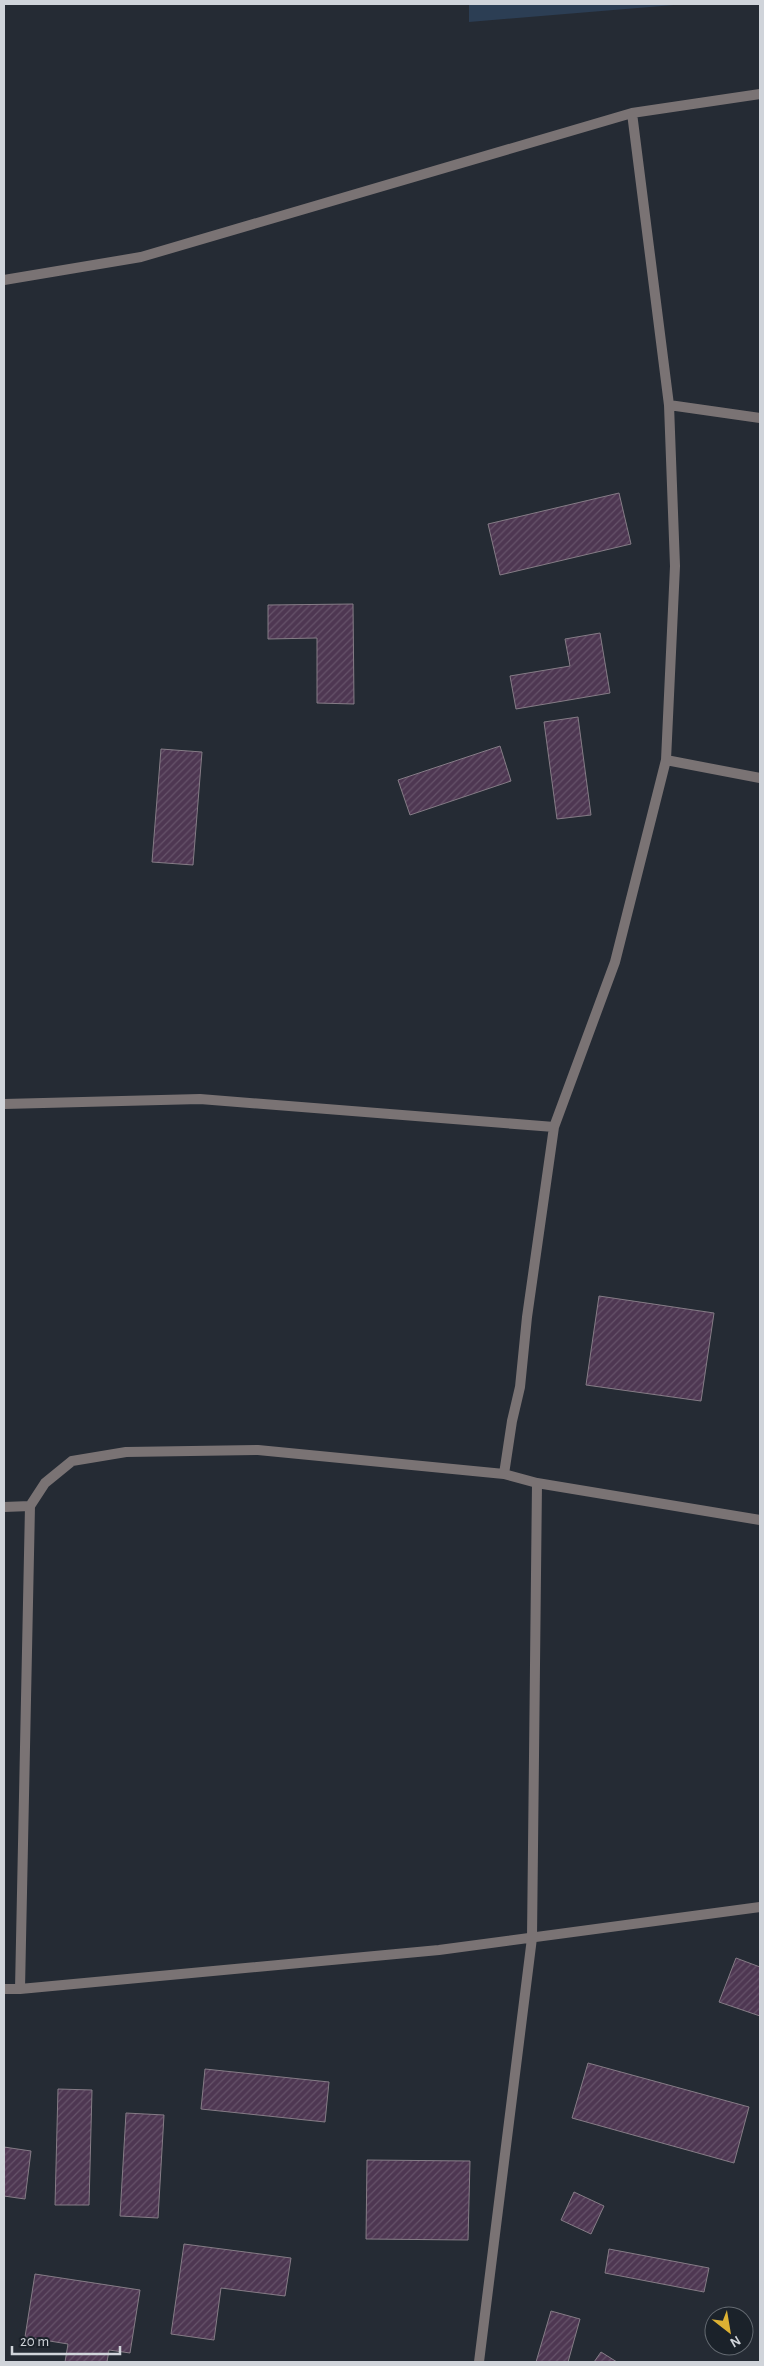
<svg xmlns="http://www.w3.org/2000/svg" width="764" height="2366" font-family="'Alegreya Sans',sans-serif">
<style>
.park{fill:#2c3e54}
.building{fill:url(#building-hatch);stroke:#857c86}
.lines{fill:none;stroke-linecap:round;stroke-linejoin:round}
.minor{stroke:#7a7374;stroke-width:10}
</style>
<defs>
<pattern id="building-hatch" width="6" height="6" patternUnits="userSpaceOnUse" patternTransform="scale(1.25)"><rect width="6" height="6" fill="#4e3752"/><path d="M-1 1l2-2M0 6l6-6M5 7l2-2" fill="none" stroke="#66536a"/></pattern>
</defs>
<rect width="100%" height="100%" fill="#252b34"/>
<path class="park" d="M 469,4 L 686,4 L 469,22 Z"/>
<path class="building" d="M 619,493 L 631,544 L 500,575 L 488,524 Z
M 353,604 L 354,704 L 317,703 L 317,638 L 268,639 L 268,605 Z
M 600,633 L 610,693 L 516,709 L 510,676 L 570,666 L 565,639 Z
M 578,717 L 591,815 L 557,819 L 544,722 Z
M 500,746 L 511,781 L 410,815 L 398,780 Z
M 161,749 L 202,752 L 193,865 L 152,862 Z
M 599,1296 L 714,1313 L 701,1401 L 586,1385 Z
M 736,1958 L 760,1967 L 760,2016 L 719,2002 Z
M 588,2063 L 749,2107 L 734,2163 L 572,2118 Z
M 205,2069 L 329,2082 L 325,2122 L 201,2109 Z
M 58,2089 L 92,2090 L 89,2205 L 55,2205 Z
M 126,2113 L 164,2115 L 158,2218 L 120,2216 Z
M 4,2147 L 31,2151 L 25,2199 L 4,2196 Z
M 367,2160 L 470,2161 L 468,2240 L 366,2239 Z
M 574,2192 L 604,2206 L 591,2234 L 561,2220 Z
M 184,2244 L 291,2258 L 285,2296 L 221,2288 L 214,2340 L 171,2334 Z
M 609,2249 L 709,2268 L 704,2292 L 605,2273 Z
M 35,2274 L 140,2290 L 130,2353 L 109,2350 L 107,2362 L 65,2362 L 68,2344 L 25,2337 Z
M 551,2311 L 580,2319 L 568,2362 L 536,2362 Z
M 601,2352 L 617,2362 L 594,2362 Z"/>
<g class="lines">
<path class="minor" d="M 632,113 L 669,405 L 760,418
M 4,280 L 141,257 L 632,113 L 760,94
M 666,760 L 760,778
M 4,1104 L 200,1099 L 554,1127
M 504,1474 L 512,1421 L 520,1387 L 527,1317 L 554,1127 L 615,962 L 666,760 L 675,566 L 669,405
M 4,1507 L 30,1506
M 4,1989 L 20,1989 L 439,1950 L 760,1907
M 20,1989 L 30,1506 L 45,1483 L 72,1461 L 126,1452 L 258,1450 L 504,1474 L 537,1483 L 760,1520
M 479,2362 L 532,1938 L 537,1483"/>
</g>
<rect width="764" height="2366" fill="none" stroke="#d0d4da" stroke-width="10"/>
<g transform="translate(729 2331) rotate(149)"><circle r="24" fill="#1b222a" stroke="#636970"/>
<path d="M0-4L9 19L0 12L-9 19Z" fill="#ddb133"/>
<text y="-8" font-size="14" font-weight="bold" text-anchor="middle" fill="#d0d4da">N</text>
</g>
<path d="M12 2346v8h108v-8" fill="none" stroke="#d0d4da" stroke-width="2.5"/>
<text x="20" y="2346" font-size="15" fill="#d0d4da" stroke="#1b222a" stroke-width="4" paint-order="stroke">20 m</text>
</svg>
